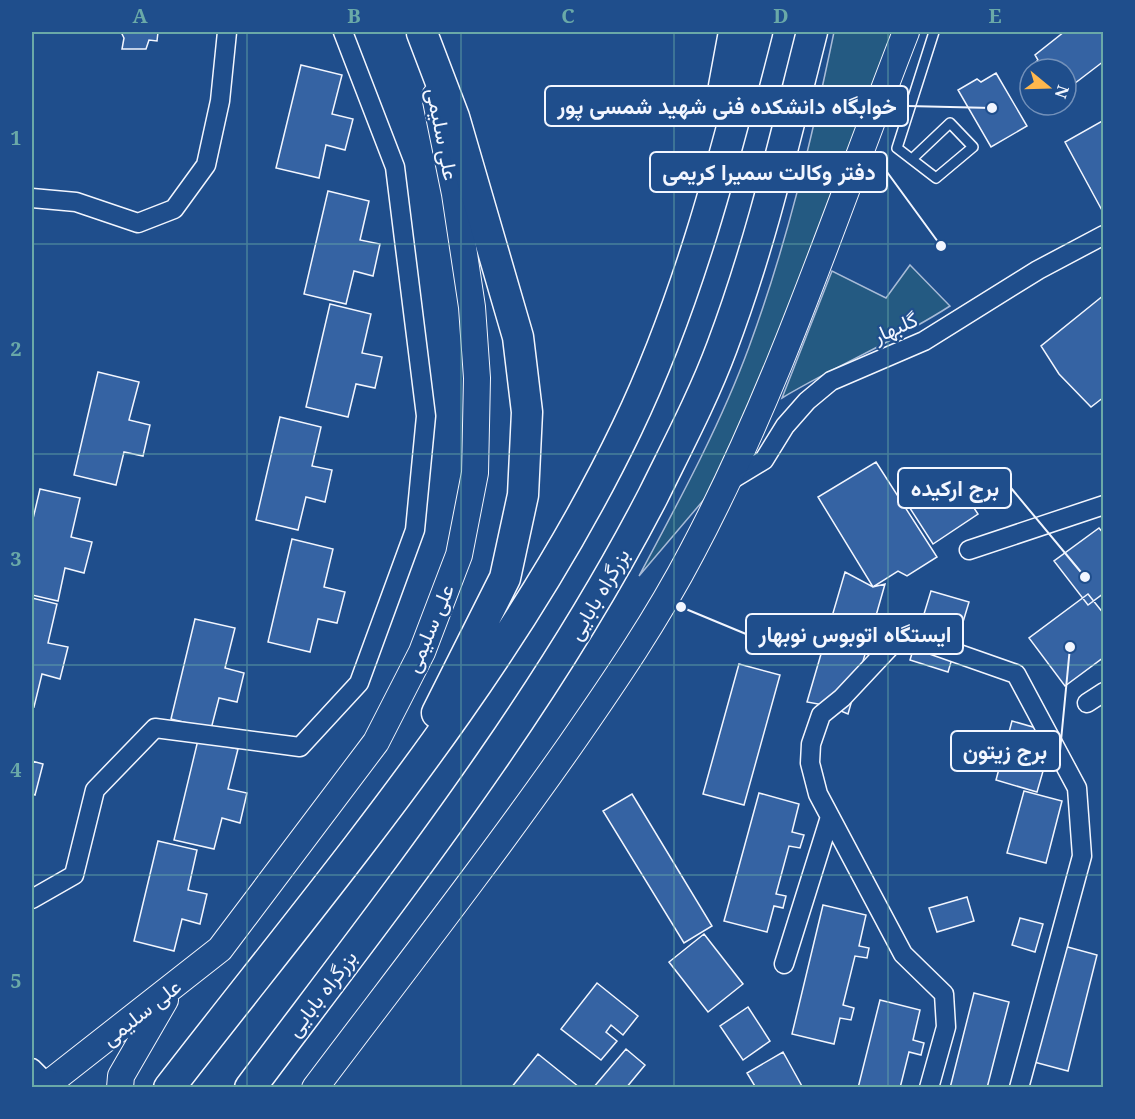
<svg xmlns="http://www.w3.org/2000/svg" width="1135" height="1119" font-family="'Noto Serif',Vazirmatn,serif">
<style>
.green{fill:#245a82;stroke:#a8bbd7;stroke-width:1.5}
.building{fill:#3563a3;stroke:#f2f6ff;stroke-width:1.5}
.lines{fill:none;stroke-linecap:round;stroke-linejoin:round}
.service-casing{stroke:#f2f6ff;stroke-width:12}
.minor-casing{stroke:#f2f6ff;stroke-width:21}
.secondary-casing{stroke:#f2f6ff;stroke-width:28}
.primary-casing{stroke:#f2f6ff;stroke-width:32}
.trunk-casing{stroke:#f2f6ff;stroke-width:33}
.service{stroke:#1f4e8c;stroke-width:9}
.minor{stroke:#1f4e8c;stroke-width:18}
.secondary{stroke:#1f4e8c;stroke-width:26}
.primary{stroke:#1f4e8c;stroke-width:28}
.trunk{stroke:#1f4e8c;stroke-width:30}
.grid{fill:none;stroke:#6aa9a8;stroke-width:1.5;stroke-opacity:0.55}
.labels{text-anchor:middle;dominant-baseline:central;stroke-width:4.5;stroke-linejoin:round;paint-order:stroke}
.street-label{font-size:21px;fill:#f2f6ff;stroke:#1f4e8c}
.leader{fill:none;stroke:#f2f6ff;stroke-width:2}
.callout-dot{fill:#f2f6ff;stroke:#1f4e8c;stroke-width:2}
.callout{fill:#1f4e8c;stroke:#f2f6ff;stroke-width:2}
.callout-label{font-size:22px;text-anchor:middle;font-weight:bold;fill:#f2f6ff}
.neatline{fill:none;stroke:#6aa9a8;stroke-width:2}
.grid-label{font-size:20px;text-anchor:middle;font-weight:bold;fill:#6aa9a8}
</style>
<rect width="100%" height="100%" fill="#1f4e8c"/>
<path class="green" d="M 834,32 L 895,32 L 758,391 L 707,496 L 639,576 C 679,501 720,426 749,347 C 787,244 812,138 834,32 Z
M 910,265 L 950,306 C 896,341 837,365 782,398 L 832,271 L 886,298 Z"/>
<path class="building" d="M 121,32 L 158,32 L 157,41 L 149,40 L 146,49 L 122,49 L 124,38 Z
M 1064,32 L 1104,32 L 1104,61 L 1066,90 L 1066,69 L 1030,71 L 1028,69 L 1038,60 L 1035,55 Z
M 301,65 L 342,75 L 332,114 L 353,119 L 345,150 L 326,145 L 319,178 L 276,168 Z
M 996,73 L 1027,126 L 991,147 L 958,90 L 977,79 L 981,82 Z
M 1104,120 L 1104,214 L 1065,142 Z
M 328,191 L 369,201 L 360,240 L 380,244 L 373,276 L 354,271 L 346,304 L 304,294 Z
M 1104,295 L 1104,397 L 1091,407 L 1059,374 L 1041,346 Z
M 330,304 L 371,314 L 362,353 L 382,357 L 375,388 L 356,384 L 348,417 L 306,407 Z
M 98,372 L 139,382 L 129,420 L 150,425 L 143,456 L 124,452 L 116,485 L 74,475 Z
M 280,417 L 321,427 L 312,466 L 332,470 L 325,502 L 306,497 L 298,530 L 256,520 Z
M 876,462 L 937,557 L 907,576 L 898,571 L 873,587 L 818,497 Z
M 950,472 L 978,514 L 933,544 L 906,502 Z
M 40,489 L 80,498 L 71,537 L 92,542 L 84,573 L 65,568 L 58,601 L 32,595 L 32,523 Z
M 1099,528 L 1104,534 L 1104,593 L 1088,605 L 1054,561 Z
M 292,539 L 333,549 L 324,587 L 345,592 L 337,623 L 318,619 L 310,652 L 268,642 Z
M 845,572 L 873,587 L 885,584 L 848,714 L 829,706 L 807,702 Z
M 931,591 L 969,602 L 948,672 L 910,660 Z
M 1088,594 L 1104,614 L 1104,657 L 1065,686 L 1029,638 Z
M 32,598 L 57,604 L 48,643 L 68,647 L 60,679 L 42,674 L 34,707 L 32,706 Z
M 195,619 L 235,628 L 225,668 L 244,673 L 237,702 L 219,698 L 211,729 L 171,719 Z
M 739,664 L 780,675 L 744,805 L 703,794 Z
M 1012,721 L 1054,733 L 1037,792 L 996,780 Z
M 198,740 L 238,749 L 228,789 L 247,793 L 240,823 L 222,818 L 214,849 L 174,840 Z
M 32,761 L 43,764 L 35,795 L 32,794 Z
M 1024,791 L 1062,801 L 1046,863 L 1007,853 Z
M 759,793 L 799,804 L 792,832 L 804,835 L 800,848 L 789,846 L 776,894 L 786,896 L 783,908 L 774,906 L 767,932 L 724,921 Z
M 632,794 L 712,926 L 684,943 L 603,811 Z
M 158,841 L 197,850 L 188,890 L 207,894 L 200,924 L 182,919 L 174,951 L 134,941 Z
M 967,897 L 974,921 L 937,932 L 929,908 Z
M 823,905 L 866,915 L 859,946 L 869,948 L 867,958 L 855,956 L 843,1005 L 854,1008 L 851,1020 L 840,1018 L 834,1044 L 792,1034 Z
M 1020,918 L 1043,924 L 1035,952 L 1012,945 Z
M 704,934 L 743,984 L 708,1012 L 669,962 Z
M 1064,946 L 1097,955 L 1068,1071 L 1034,1062 Z
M 597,983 L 638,1016 L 623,1035 L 611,1025 L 606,1032 L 617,1041 L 601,1060 L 561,1029 Z
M 974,993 L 1009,1002 L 987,1088 L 950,1088 Z
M 880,1000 L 920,1010 L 913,1040 L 924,1043 L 921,1055 L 909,1052 L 900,1088 L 858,1088 Z
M 748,1007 L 770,1041 L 743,1060 L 720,1026 Z
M 626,1049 L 645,1065 L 626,1088 L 593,1088 Z
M 783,1052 L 803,1088 L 756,1088 L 747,1073 Z
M 538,1054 L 579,1087 L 579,1088 L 511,1088 Z"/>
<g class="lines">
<g class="service-casing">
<path id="service" d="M 912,159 L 950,123 L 973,147 L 936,178 L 897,148 L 934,32"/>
</g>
<g class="minor-casing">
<path id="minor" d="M 32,198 L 76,202 L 138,223 L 174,209 L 206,165 L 220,101 L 227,32
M 726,483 L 764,460 L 785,426 L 807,401 L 831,381 L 924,341 L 1038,270 L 1104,235
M 969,550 L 1104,505
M 1087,703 L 1104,692
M 32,899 L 74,875 L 95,790 L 155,728 L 300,747 L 359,683 L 415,530 L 426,416 L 395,167 L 343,32
M 784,964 L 830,817
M 32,1068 L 48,1084
M 929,1088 L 946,1027 L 944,994 L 903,954 L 818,794 L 810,763 L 811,744 L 821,715 L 842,698 L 902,634 L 1016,674 L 1077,788 L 1082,856 L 1019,1088"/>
</g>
<g class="secondary-casing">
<path id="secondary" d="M 53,1088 L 48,1084 L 220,949 L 376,742 L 422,652 L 459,555 L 475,473 L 477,378 L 472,307 L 455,194 L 435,96
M 120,1088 L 121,1076 L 165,1000
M 315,1088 C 401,974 489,861 571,744 C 614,682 657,619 692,552 C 780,386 838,206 906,32"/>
</g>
<g class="primary-casing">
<path id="primary" d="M 44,1088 L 48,1084"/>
</g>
<g class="trunk-casing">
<path id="trunk" d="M 422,33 L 454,117 L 518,337 L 527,412 L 523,495 L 505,578 L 437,713
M 724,86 L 734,32
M 169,1088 C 333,876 511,670 627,428 C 687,303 723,165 757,32
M 250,1088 C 394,896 543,709 653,496 C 677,447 703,398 722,347 C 761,244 785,138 812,32"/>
</g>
<use href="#service" class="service"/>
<use href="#minor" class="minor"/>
<use href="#secondary" class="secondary"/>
<use href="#primary" class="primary"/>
<use href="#trunk" class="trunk"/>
</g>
<path class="grid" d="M 247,32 L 247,1088M 461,32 L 461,1088M 674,32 L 674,1088M 888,32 L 888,1088M 32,244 L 1104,244M 32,454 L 1104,454M 32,665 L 1104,665M 32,875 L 1104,875"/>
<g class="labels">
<g class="street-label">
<text transform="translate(443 134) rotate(79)">علی سلیمی</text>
<text transform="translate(895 327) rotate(-24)">گلبهار</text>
<text transform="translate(598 594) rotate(-60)">بزرگراه بابایی</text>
<text transform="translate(429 628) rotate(-67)">علی سلیمی</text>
<text transform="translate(321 993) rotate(-53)">بزرگراه بابایی</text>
<text transform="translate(141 1012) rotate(-38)">علی سلیمی</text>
</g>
</g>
<path class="leader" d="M992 108L908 106M941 246L887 172M1085 577L1011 488M681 607L746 634M1070 647L1060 751"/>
<g class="callout-dot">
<circle cx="992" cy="108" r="6"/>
<circle cx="941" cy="246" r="6"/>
<circle cx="1085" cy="577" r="6"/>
<circle cx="681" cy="607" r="6"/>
<circle cx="1070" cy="647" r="6"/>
</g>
<g class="callout">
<rect x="545" y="86" width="363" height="40" rx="6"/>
<rect x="650" y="152" width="237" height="40" rx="6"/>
<rect x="898" y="468" width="113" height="40" rx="6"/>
<rect x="746" y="614" width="217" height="40" rx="6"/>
<rect x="951" y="731" width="109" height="40" rx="6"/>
</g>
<g class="callout-label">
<text x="727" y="114">خوابگاه دانشکده فنی شهید شمسی پور</text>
<text x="769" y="180">دفتر وکالت سمیرا کریمی</text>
<text x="955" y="496">برج ارکیده</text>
<text x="855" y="642">ایستگاه اتوبوس نوبهار</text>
<text x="1005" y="759">برج زیتون</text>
</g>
<rect width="1135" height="1119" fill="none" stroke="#1f4e8c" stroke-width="66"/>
<g transform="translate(1048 87) rotate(109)"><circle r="28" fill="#1f4e8c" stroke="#7391ba" stroke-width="1.5"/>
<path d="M0-4.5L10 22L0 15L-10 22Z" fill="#ffb74d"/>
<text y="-9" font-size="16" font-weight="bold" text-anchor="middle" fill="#f2f6ff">N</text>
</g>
<rect x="33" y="33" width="1069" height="1053" class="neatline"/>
<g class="grid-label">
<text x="140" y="23">A</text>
<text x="354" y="23">B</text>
<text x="568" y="23">C</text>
<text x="781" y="23">D</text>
<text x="995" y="23">E</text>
<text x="16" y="145">1</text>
<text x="16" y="356">2</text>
<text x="16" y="566">3</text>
<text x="16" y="777">4</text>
<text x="16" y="988">5</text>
</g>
</svg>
